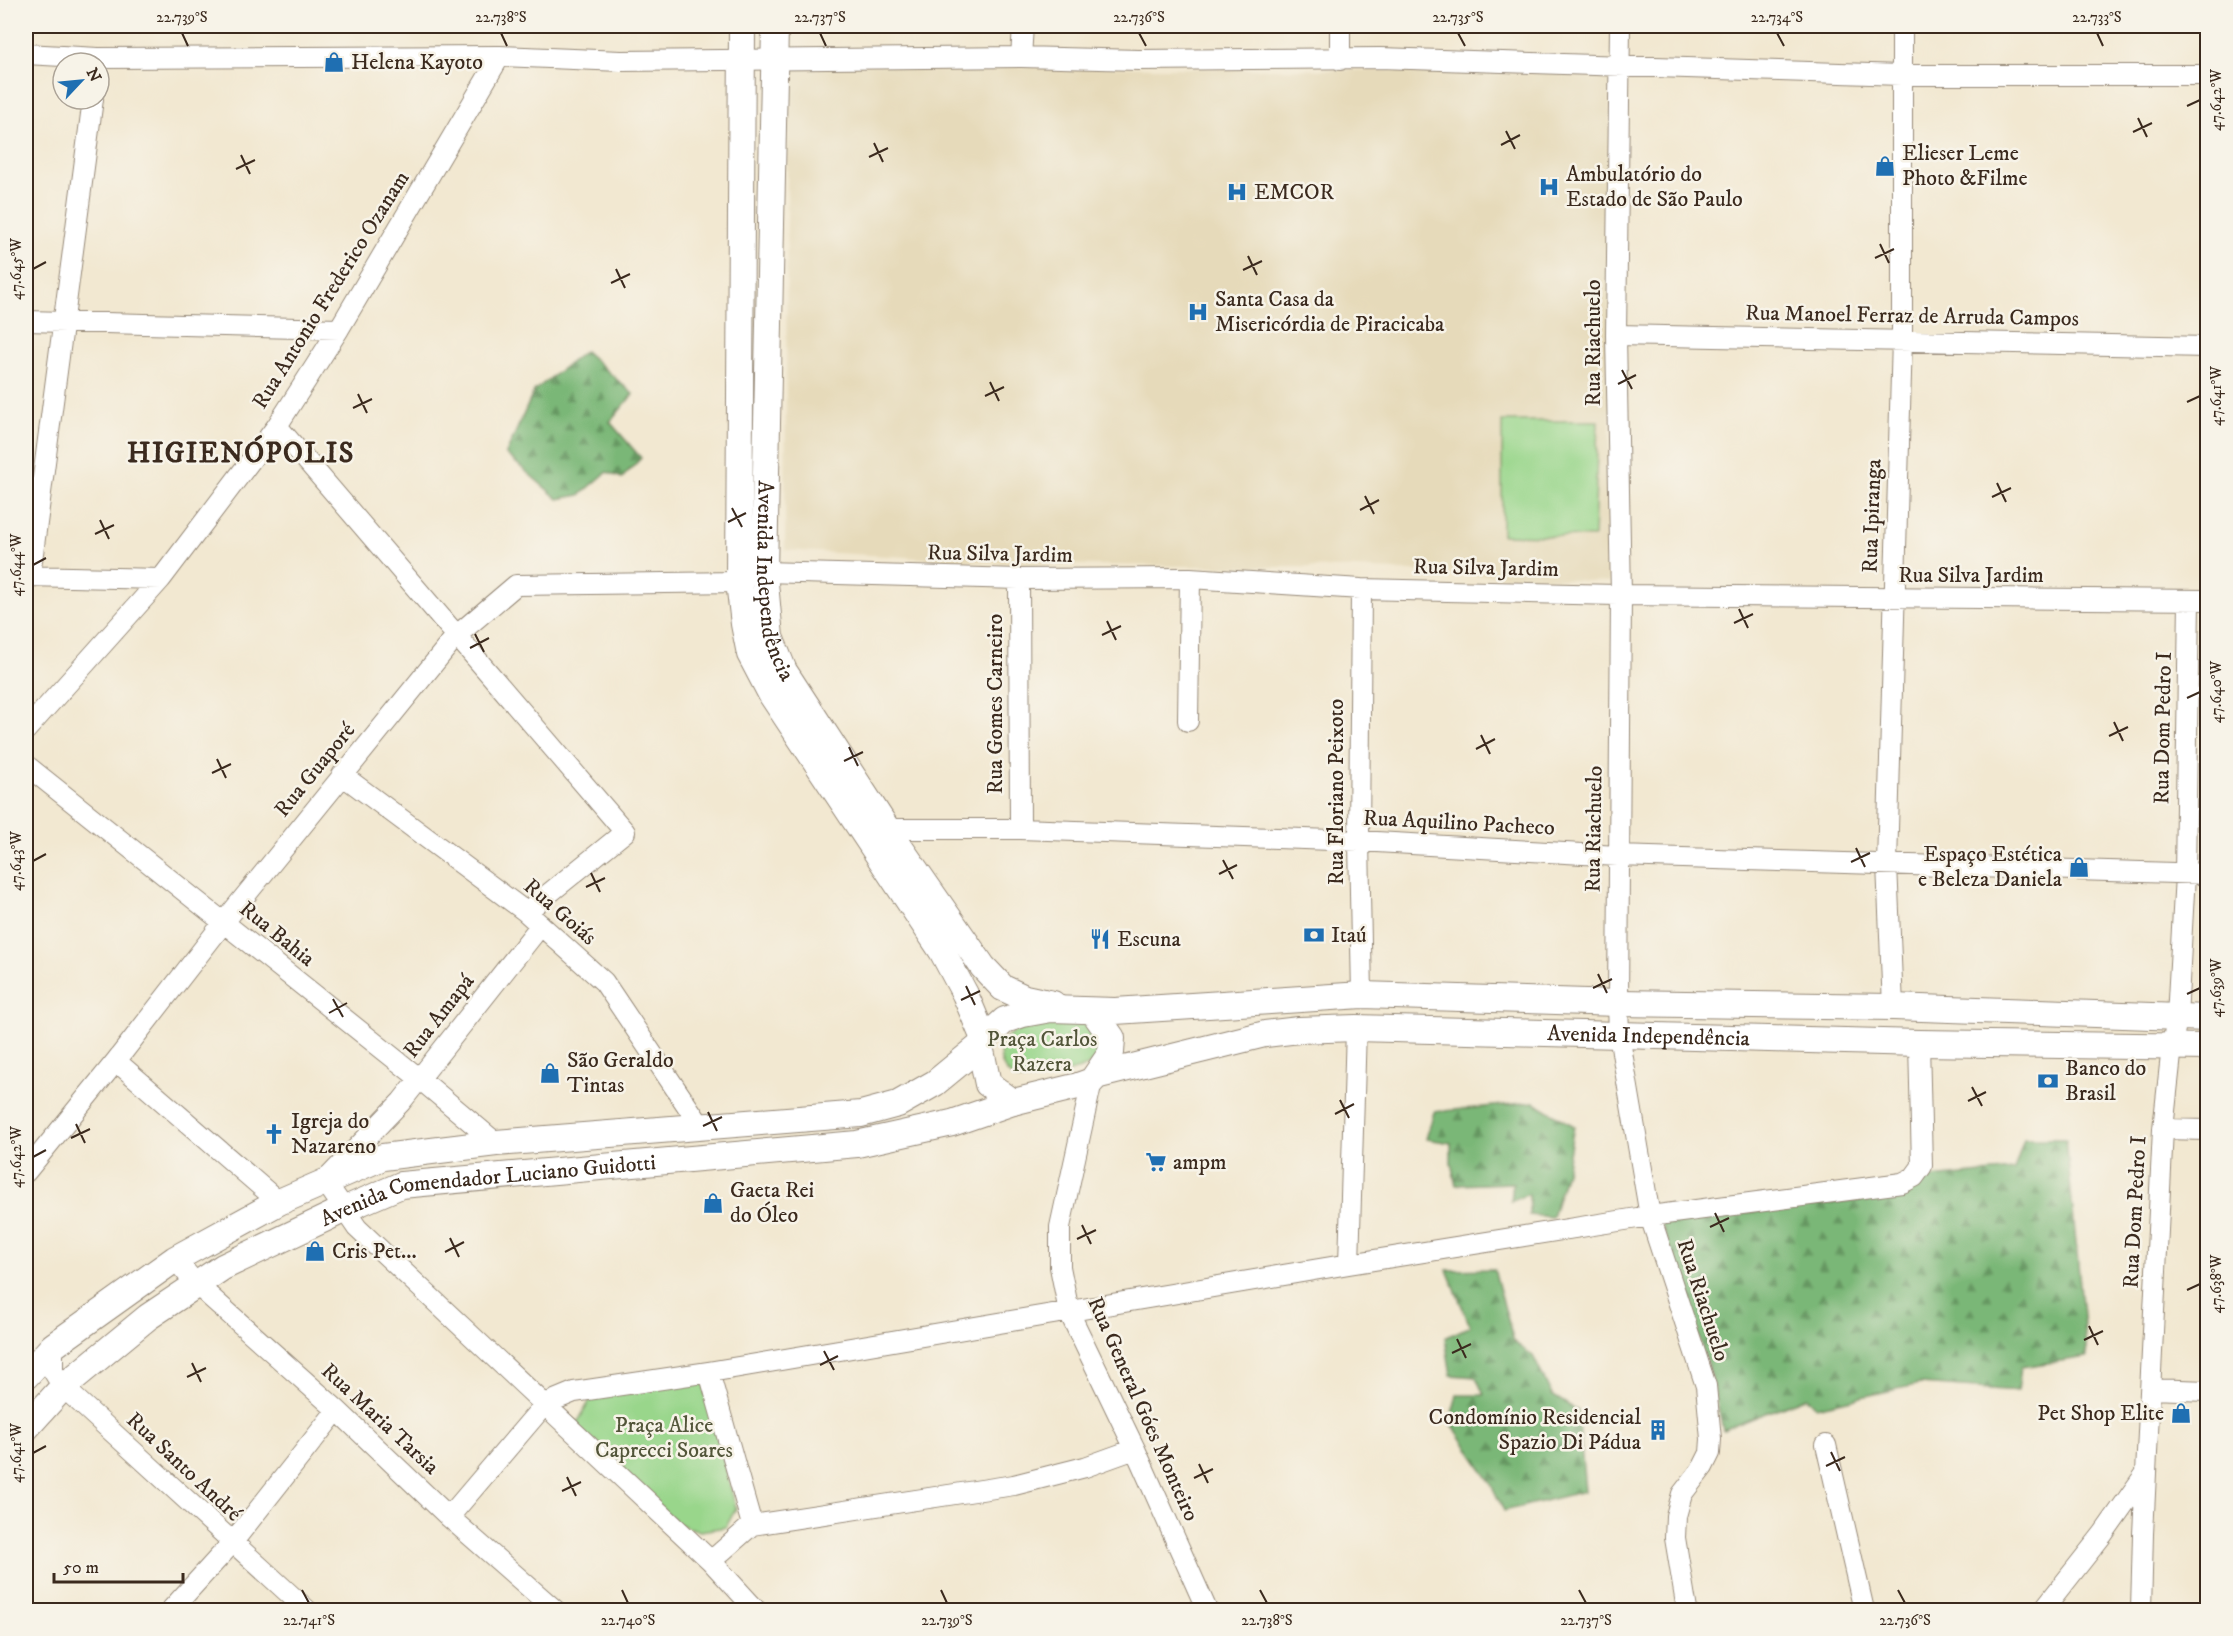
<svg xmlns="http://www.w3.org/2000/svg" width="2233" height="1636" font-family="'IM FELL DW Pica',serif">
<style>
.built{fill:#e6daba}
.forest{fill:url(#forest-firs);stroke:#5a704a;stroke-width:1.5}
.park{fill:#99d68b;stroke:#6a8054;stroke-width:1.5}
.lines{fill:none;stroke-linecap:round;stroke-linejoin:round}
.minor-casing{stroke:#968978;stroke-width:22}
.major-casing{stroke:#968978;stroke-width:28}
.minor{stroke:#fff;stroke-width:20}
.major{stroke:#fff;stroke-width:26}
.ticks{fill:none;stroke:#3b2a1e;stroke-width:2}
.labels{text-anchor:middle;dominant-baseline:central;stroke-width:5;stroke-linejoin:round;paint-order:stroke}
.poi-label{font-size:22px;fill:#3b2a1e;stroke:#f7f3e8;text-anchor:start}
.street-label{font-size:22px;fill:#3b2a1e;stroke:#f7f3e8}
.park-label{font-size:22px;fill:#525539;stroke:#f7f3e8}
.district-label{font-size:28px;font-weight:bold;letter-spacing:1.5px;fill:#3b2a1e;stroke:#f7f3e8}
.neatline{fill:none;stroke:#3b2a1e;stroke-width:2}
.ticks-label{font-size:15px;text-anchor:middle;fill:#3b2a1e}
</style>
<defs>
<pattern id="forest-firs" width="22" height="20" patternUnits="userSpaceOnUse" patternTransform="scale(1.5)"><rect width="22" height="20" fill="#7ab777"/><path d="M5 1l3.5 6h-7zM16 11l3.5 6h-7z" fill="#659561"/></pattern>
</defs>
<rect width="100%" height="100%" fill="#f7f3e8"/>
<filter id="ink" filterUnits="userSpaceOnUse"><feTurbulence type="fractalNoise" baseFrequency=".0167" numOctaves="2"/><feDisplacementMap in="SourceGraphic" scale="12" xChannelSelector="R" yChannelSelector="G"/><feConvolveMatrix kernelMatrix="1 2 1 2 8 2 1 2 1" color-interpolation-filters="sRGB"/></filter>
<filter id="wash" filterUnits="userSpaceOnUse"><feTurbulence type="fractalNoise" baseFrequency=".008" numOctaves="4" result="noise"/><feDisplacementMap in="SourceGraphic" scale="24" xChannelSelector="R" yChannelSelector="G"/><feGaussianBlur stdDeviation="1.35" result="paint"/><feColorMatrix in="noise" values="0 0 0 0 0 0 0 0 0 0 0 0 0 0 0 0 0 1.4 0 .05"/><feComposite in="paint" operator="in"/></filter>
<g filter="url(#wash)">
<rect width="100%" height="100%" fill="#f2e8d1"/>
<path class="built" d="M 788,64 L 1610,73 L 1610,582 L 1357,568 L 1024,564 L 785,550 Z"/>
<path class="forest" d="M 585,351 L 633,394 L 610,422 L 641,458 L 622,478 L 607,472 L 580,495 L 558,499 L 506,454 L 534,391 Z
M 1534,1102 L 1574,1126 L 1566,1172 L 1552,1217 L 1529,1215 L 1529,1194 L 1511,1201 L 1513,1183 L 1456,1185 L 1451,1163 L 1451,1143 L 1426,1139 L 1434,1112 Z
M 2024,1139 L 2066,1139 L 2087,1357 L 2021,1367 L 2018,1391 L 1920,1384 L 1816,1407 L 1807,1397 L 1723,1430 L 1711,1376 L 1661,1222 L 1893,1197 L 1931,1178 L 2014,1170 Z
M 1494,1269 L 1514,1342 L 1533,1356 L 1552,1395 L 1578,1411 L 1585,1491 L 1504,1511 L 1489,1480 L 1450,1421 L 1457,1395 L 1484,1395 L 1476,1377 L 1451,1375 L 1445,1338 L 1470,1326 L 1447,1270 Z"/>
<path class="park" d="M 1502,421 L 1598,421 L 1594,537 L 1502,535 Z
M 1079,1018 C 1092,1028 1107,1052 1089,1065 C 1081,1071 1036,1079 1026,1080 C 1001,1081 991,1047 1011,1034 C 1025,1025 1062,1019 1079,1018 Z
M 703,1379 L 736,1508 L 726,1527 L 700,1531 L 678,1524 L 575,1427 L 593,1395 Z"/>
</g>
<g filter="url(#ink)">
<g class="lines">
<g class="minor-casing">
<path id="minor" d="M 1620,26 L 1616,335 L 1621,595 L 1618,1003 L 1619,1035 L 1650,1216 L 1706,1386 L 1711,1439 L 1710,1453 L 1703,1467 L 1682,1494 L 1676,1516 L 1675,1538 L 1687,1610
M 26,54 L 98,58 L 500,56 L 621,61 L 1021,57 L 1139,60 L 1380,58 L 1901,75 L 2208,75
M 1021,57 L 1023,26
M 1340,60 L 1340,26
M 26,321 L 339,329
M 1616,335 L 2208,347
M 277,426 L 625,832 L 526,912
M 764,572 L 1019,579 L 1190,578 L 1361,589 L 1617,595 L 2208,600
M 26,576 L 161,579
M 30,576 L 93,99
M 1019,579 L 1020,829
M 1361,589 L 1359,841 L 1362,995
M 1188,721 L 1190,578
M 26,730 L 161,579 L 277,426 L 339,329 L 500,56
M 26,765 L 420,1079 L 496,1143
M 342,775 L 526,912 L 604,982 L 702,1128
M 887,829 L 1020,829 L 1359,841 L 1618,856 L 2208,874
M 541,925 L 401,1102 L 325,1181 L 357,1228 L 711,1561 L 756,1610
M 1893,1007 L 1887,864 L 1902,339 L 1902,26
M 116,1061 L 279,1202
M 1092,1081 L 1060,1227 L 1060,1267 L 1069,1312 L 1135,1449 L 1207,1610
M 2163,1129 L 2208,1130
M 26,1172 L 116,1061 L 224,922 L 456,636 L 516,585 L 739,582
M 175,1259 L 196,1284 L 337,1410 L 449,1517 L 555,1610
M 1349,1264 L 1356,1028
M 53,1346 L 53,1371 L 63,1387 L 307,1610
M 709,1372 L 752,1525
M 2151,1389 L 2208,1391
M 1826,1445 L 1864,1610
M 449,1517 L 545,1404 L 574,1392 L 709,1372 L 1349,1264 L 1650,1216 L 1902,1183 L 1914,1177 L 1922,1166 L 1919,1043
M 711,1561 L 752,1525 L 1014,1485 L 1085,1467 L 1135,1449
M 171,1610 L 232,1543 L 337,1410
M 2043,1610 L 2103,1534 L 2146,1473
M 2141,1610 L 2143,1534 L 2163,1129 L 2172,1046 L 2177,1017 L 2185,875 L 2189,600"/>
</g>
<g class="major-casing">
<g id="major">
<path d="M 742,26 L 739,582 L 744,624 L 750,654 L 771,694 L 942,951 L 965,994 L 984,1039"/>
<path id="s1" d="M 775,26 L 764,572 L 770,637 L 784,671 L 887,829 L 983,967 L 1003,988 L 1025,998 L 1053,1004"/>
<path d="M 1093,1011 L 1112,1038 L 1111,1053 L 1092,1081 L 1078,1086 L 1013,1102 L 988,1084 L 980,1046 L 984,1039 L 1005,1020 L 1023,1014 L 1051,1009 L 1115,1011 L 1362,995 L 1618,1003 L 1893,1007 L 2208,1018"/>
<path id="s2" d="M 1096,1076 L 1265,1034 L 1299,1030 L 1356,1028 L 1919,1043 L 2208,1047"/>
<path d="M 26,1376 L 53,1346 L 175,1259 L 279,1202 L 383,1157 L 496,1143 L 861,1114 L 898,1104 L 935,1083 L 980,1046"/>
<path id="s3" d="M 26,1428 L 63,1387 L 148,1317 L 223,1267 L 343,1210 L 401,1185 L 857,1144 L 952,1123 L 1013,1102"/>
</g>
</g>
<use href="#minor" class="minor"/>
<use href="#major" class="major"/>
</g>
</g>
<path class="ticks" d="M 182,33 L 188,46M 501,33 L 507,46M 820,33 L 826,46M 1139,33 L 1146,46M 1458,33 L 1465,46M 1777,33 L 1784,46M 2097,33 L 2103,46M 2187,106 L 2200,100M 2138,118 L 2147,137M 1506,131 L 1515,149M 2133,132 L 2152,123M 874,143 L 883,162M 1501,145 L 1520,135M 241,155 L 250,174M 869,157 L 888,148M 236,169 L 255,160M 1880,244 L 1889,263M 1248,256 L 1257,275M 1875,258 L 1894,249M 33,269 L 46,262M 616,269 L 625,288M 1243,270 L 1262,261M 611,283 L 630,274M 1622,370 L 1632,389M 990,382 L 999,401M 1618,384 L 1636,375M 358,394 L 367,413M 985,396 L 1004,387M 2187,402 L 2200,396M 353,408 L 372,399M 1997,483 L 2006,502M 1365,496 L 1374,514M 1992,497 L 2011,488M 732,508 L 742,527M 1360,510 L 1379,500M 100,520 L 109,539M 728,522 L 746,513M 95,534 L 114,525M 33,565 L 46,558M 1739,609 L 1748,628M 1107,621 L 1116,640M 1734,623 L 1753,614M 475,634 L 484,652M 1102,635 L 1121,626M 470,648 L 489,638M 2187,698 L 2200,692M 2114,722 L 2123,741M 1481,735 L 1490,754M 2109,736 L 2128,727M 849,747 L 858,766M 1476,749 L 1495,739M 217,759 L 226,778M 844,761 L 863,752M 212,773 L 231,764M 1856,848 L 1865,867M 1223,860 L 1233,879M 33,861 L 46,854M 1851,862 L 1870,853M 591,873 L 600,892M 1219,874 L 1237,865M 586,887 L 605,878M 1598,974 L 1607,993M 966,986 L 975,1005M 1593,988 L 1612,979M 2187,994 L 2200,988M 333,999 L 343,1017M 961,1000 L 980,991M 329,1013 L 347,1003M 1972,1087 L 1982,1106M 1340,1100 L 1349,1118M 1968,1101 L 1986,1092M 708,1112 L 717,1131M 1335,1114 L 1354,1104M 76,1124 L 85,1143M 703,1126 L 722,1117M 71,1138 L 90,1129M 33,1157 L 46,1150M 1715,1213 L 1724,1232M 1082,1225 L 1091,1244M 1710,1227 L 1729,1218M 450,1238 L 459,1257M 1077,1239 L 1096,1230M 445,1252 L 464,1242M 2187,1290 L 2200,1284M 2089,1326 L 2098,1345M 1457,1339 L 1466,1358M 2084,1340 L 2103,1331M 824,1351 L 834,1370M 1452,1353 L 1471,1344M 192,1363 L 201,1382M 820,1365 L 838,1356M 187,1377 L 206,1368M 1831,1452 L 1840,1471M 33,1453 L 46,1446M 1199,1464 L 1208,1483M 1826,1466 L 1845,1457M 567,1477 L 576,1496M 1194,1478 L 1213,1469M 562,1491 L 581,1482M 302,1590 L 309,1603M 622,1590 L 628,1603M 941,1590 L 947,1603M 1260,1590 L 1267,1603M 1579,1590 L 1586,1603M 1898,1590 L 1905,1603"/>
<defs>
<g id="shop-bare" transform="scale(1.62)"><path d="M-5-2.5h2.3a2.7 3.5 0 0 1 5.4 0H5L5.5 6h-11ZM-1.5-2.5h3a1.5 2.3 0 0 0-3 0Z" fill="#1f6fb2" stroke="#f7f3e8" stroke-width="2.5" paint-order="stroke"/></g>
<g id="hospital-bare" transform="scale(1.62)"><path d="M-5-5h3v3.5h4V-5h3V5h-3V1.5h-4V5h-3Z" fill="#1f6fb2" stroke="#f7f3e8" stroke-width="2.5" paint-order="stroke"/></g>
<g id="bank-bare" transform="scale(1.62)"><path d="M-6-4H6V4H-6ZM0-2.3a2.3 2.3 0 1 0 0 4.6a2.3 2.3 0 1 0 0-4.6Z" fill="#1f6fb2" stroke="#f7f3e8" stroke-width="2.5" paint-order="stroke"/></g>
<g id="restaurant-bare" transform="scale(1.62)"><path d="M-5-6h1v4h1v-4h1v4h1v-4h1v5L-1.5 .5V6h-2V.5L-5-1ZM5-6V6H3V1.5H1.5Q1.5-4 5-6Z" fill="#1f6fb2" stroke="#f7f3e8" stroke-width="2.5" paint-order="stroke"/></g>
<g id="church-bare" transform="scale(1.62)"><path d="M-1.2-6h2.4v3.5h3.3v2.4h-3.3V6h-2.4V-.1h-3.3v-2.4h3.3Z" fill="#1f6fb2" stroke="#f7f3e8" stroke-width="2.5" paint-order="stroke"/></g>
<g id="supermarket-bare" transform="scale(1.62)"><path d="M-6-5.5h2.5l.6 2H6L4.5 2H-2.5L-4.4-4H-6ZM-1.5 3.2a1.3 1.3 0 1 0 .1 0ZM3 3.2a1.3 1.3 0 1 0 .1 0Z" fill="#1f6fb2" stroke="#f7f3e8" stroke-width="2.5" paint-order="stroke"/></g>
<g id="building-bare" transform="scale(1.62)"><path d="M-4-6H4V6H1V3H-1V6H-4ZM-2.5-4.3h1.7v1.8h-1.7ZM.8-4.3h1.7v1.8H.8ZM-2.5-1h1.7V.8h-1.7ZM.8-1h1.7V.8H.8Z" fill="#1f6fb2" stroke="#f7f3e8" stroke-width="2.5" paint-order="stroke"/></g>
</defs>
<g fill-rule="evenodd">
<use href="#shop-bare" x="334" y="62"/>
<use href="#shop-bare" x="1885" y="166"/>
<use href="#hospital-bare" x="1549" y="187"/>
<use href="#hospital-bare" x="1237" y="192"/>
<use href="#hospital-bare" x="1198" y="312"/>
<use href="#shop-bare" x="2079" y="867"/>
<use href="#bank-bare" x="1314" y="935"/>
<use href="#restaurant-bare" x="1100" y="939"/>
<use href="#shop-bare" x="550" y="1073"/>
<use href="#bank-bare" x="2048" y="1081"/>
<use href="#church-bare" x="274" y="1134"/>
<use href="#supermarket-bare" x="1156" y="1162"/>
<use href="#shop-bare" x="713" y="1203"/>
<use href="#shop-bare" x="315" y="1251"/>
<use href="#shop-bare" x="2181" y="1413"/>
<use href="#building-bare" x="1658" y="1430"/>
</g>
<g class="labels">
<g class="poi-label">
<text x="351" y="62">Helena Kayoto</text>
<text x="1902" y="153">Elieser Leme<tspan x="1902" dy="25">Photo &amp;Filme</tspan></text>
<text x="1566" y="174">Ambulatório do<tspan x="1566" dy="25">Estado de São Paulo</tspan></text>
<text x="1254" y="192">EMCOR</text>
<text x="1215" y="299">Santa Casa da<tspan x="1215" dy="25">Misericórdia de Piracicaba</tspan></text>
<text x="2062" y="854" text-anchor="end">Espaço Estética<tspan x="2062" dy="25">e Beleza Daniela</tspan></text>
<text x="1331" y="935">Itaú</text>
<text x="1117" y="939">Escuna</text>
<text x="567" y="1060">São Geraldo<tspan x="567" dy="25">Tintas</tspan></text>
<text x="2065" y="1068">Banco do<tspan x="2065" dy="25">Brasil</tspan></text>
<text x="291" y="1121">Igreja do<tspan x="291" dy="25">Nazareno</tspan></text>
<text x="1173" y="1162">ampm</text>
<text x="730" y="1190">Gaeta Rei<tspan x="730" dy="25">do Óleo</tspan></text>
<text x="332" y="1251">Cris Pet...</text>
<text x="2164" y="1413" text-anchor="end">Pet Shop Elite</text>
<text x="1641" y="1417" text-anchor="end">Condomínio Residencial<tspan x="1641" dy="25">Spazio Di Pádua</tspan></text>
</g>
<g class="street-label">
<text transform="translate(331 290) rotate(-58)">Rua Antonio Frederico Ozanam</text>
<text transform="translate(1912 316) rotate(1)">Rua Manoel Ferraz de Arruda Campos</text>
<text transform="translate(1593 343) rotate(-90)">Rua Riachuelo</text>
<text transform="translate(1872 516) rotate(-88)">Rua Ipiranga</text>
<text transform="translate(1000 554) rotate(1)">Rua Silva Jardim</text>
<text transform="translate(1486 568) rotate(1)">Rua Silva Jardim</text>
<text x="1971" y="575">Rua Silva Jardim</text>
<text stroke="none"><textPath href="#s1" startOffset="556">Avenida Independência</textPath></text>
<text transform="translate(995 704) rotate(-90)">Rua Gomes Carneiro</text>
<text transform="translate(2163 728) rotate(-89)">Rua Dom Pedro I</text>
<text transform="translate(315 770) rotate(-51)">Rua Guaporé</text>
<text transform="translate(1336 792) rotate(-90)">Rua Floriano Peixoto</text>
<text transform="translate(1459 823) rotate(3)">Rua Aquilino Pacheco</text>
<text transform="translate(1594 829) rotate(-89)">Rua Riachuelo</text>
<text transform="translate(560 912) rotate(41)">Rua Goiás</text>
<text transform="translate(277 934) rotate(39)">Rua Bahia</text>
<text transform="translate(439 1016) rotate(-52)">Rua Amapá</text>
<text stroke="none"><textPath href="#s2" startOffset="558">Avenida Independência</textPath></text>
<text stroke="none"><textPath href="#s3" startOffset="536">Avenida Comendador Luciano Guidotti</textPath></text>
<text transform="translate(2135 1212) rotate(-87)">Rua Dom Pedro I</text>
<text transform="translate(1703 1300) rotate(72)">Rua Riachuelo</text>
<text transform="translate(1143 1409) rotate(66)">Rua General Góes Monteiro</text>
<text transform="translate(380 1419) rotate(43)">Rua Maria Tarsia</text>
<text transform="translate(184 1467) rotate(43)">Rua Santo André</text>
</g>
<g class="park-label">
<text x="1042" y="1039">Praça Carlos<tspan x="1042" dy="25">Razera</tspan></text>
<text x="664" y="1425">Praça Alice<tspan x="664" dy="25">Caprecci Soares</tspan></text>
</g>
<g class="district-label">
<text x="241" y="453">HIGIENÓPOLIS</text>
</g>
</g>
<rect width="2233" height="1636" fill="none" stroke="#f7f3e8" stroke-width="66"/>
<g transform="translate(81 81) rotate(64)"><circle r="28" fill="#f7f3e8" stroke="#aca397" stroke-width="1.5"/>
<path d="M0-4.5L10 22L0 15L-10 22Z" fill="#1f6fb2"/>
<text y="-9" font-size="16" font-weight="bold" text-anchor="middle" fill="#3b2a1e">N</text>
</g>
<path d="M54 1573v9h129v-9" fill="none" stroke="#3b2a1e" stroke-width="3"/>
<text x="63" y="1573" font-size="18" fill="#3b2a1e" stroke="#f7f3e8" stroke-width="4.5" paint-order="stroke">50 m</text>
<rect x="33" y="33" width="2167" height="1570" class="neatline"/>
<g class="ticks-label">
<text x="182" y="22">22.739°S</text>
<text x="501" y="22">22.738°S</text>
<text x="820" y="22">22.737°S</text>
<text x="1139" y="22">22.736°S</text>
<text x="1458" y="22">22.735°S</text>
<text x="1777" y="22">22.734°S</text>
<text x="2097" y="22">22.733°S</text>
<text transform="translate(2216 100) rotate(-90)" y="5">47.642°W</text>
<text transform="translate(16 269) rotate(-90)" y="5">47.645°W</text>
<text transform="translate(2216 396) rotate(-90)" y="5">47.641°W</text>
<text transform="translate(16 565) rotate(-90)" y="5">47.644°W</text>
<text transform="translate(2216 692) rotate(-90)" y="5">47.640°W</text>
<text transform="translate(16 861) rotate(-90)" y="5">47.643°W</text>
<text transform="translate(2216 988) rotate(-90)" y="5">47.639°W</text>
<text transform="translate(16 1157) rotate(-90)" y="5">47.642°W</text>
<text transform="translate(2216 1284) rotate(-90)" y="5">47.638°W</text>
<text transform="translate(16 1453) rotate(-90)" y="5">47.641°W</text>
<text x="309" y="1625">22.741°S</text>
<text x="628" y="1625">22.740°S</text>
<text x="947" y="1625">22.739°S</text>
<text x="1267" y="1625">22.738°S</text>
<text x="1586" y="1625">22.737°S</text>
<text x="1905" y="1625">22.736°S</text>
</g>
</svg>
